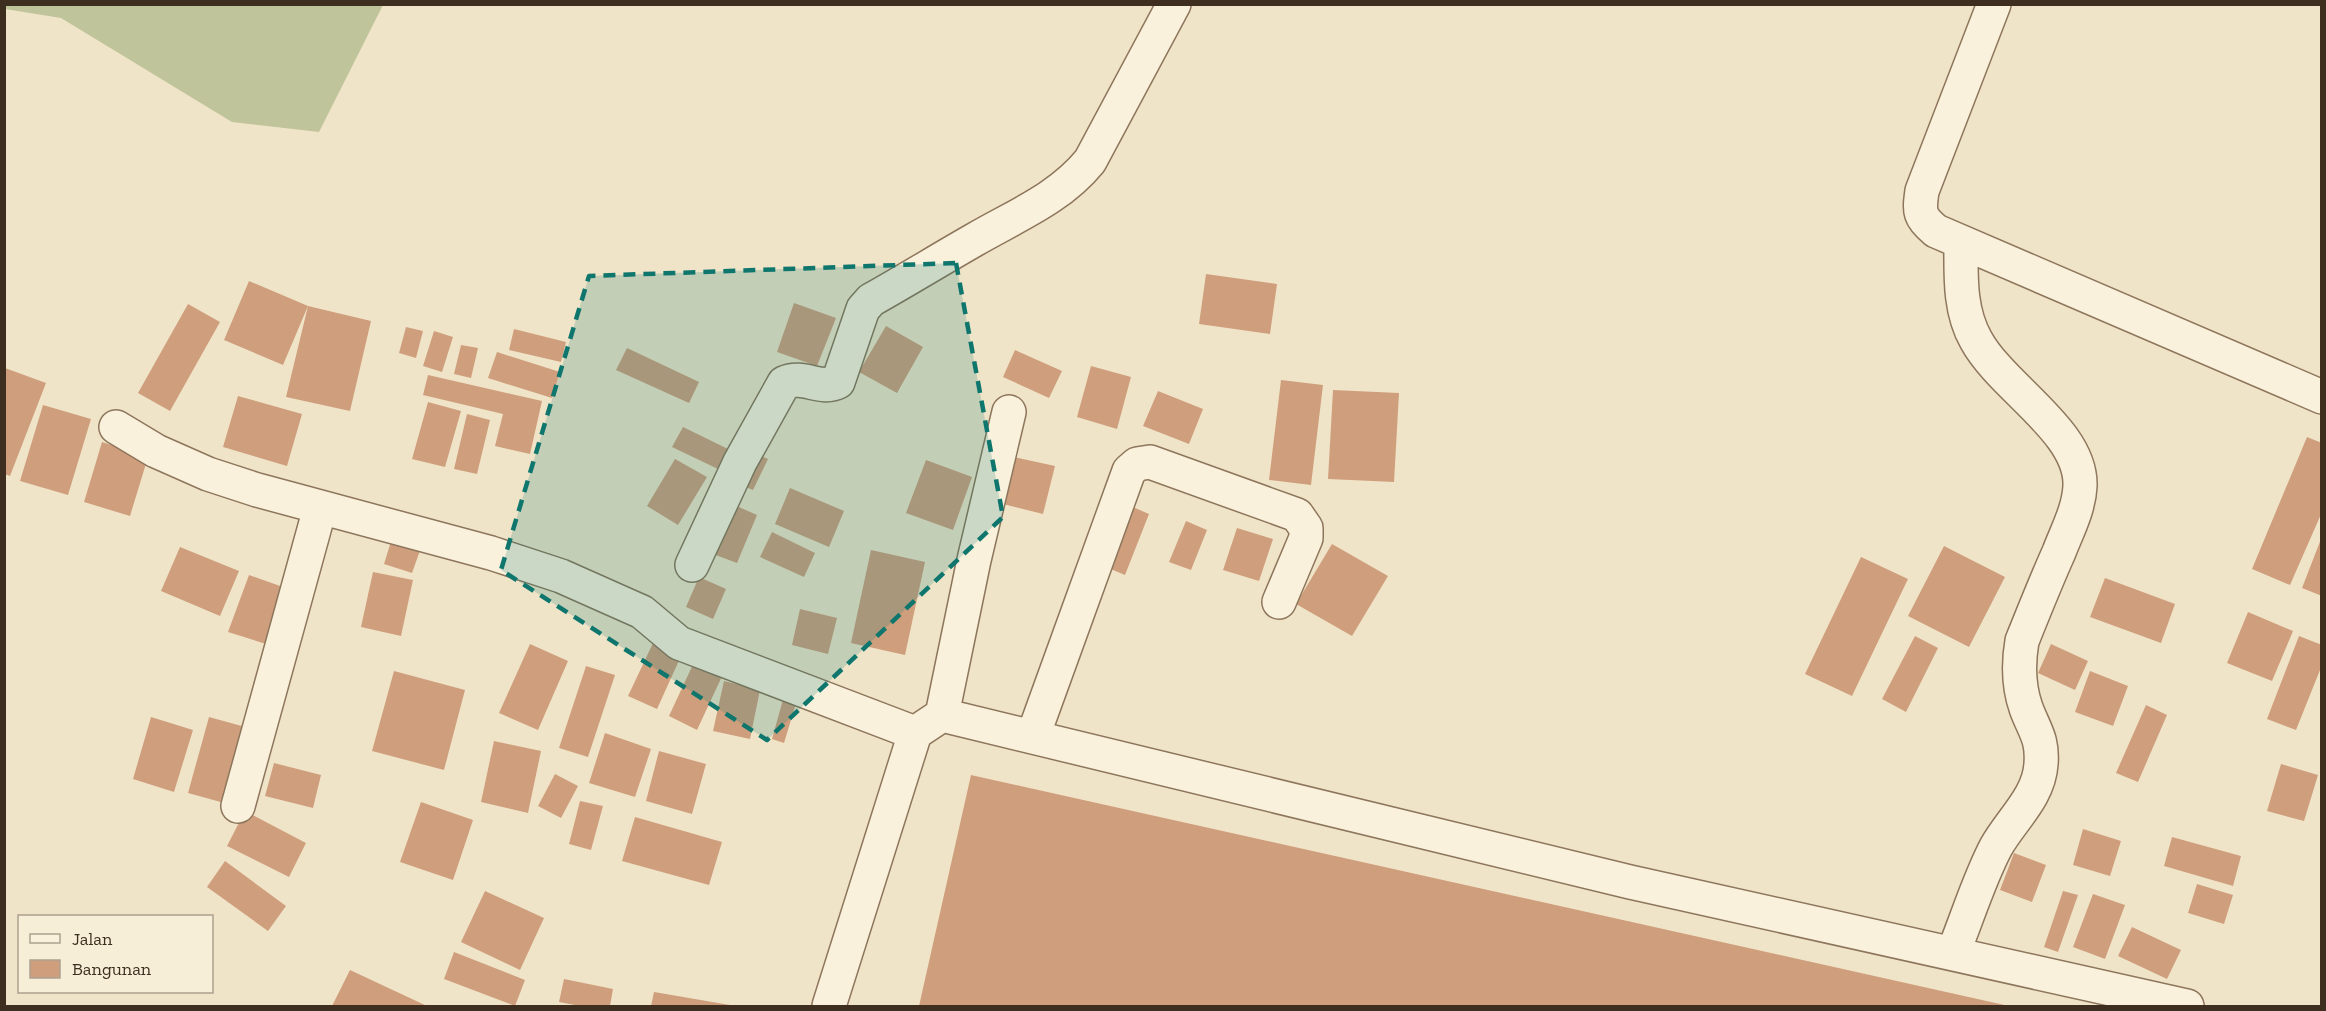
<svg xmlns="http://www.w3.org/2000/svg" width="2326" height="1011" font-family="'Zilla Slab',serif">
<style>
.cemetery{fill:#bfc49a}
.building{fill:#cf9f7d}
.lines{fill:none;stroke-linecap:round;stroke-linejoin:round}
.minor-casing{stroke:#8d765c;stroke-width:36}
.minor{stroke:#faf1dc;stroke-width:33}
.marked{fill:#0f766e;fill-opacity:0.2;stroke:#0f766e;stroke-width:4.5;stroke-dasharray:12 8;stroke-linejoin:round}
</style>
<rect width="100%" height="100%" fill="#f0e4c8"/>
<path class="cemetery" d="M 4,5 L 5,4 L 383,5 L 319,132 L 232,122 L 61,18 L 5,9 Z"/>
<path class="building" d="M 1206,274 L 1277,284 L 1270,334 L 1199,324 Z
M 249,281 L 308,306 L 283,365 L 224,340 Z
M 794,303 L 836,318 L 817,366 L 777,352 Z
M 188,304 L 220,322 L 170,411 L 138,393 Z
M 308,306 L 371,321 L 350,411 L 286,397 Z
M 886,326 L 923,347 L 897,393 L 859,372 Z
M 406,327 L 423,331 L 416,358 L 399,353 Z
M 514,329 L 566,342 L 561,362 L 509,350 Z
M 434,331 L 453,337 L 442,372 L 423,366 Z
M 461,345 L 478,348 L 471,378 L 454,374 Z
M 627,348 L 699,382 L 689,403 L 616,370 Z
M 1015,350 L 1062,371 L 1049,398 L 1003,377 Z
M 497,352 L 560,372 L 552,398 L 488,378 Z
M 1091,366 L 1131,377 L 1117,429 L 1077,417 Z
M 5,368 L 46,383 L 10,476 L 4,474 Z
M 428,375 L 542,401 L 530,454 L 495,446 L 503,414 L 423,395 Z
M 1281,380 L 1323,385 L 1311,485 L 1269,480 Z
M 1333,390 L 1399,393 L 1394,482 L 1328,479 Z
M 1158,391 L 1203,409 L 1189,444 L 1143,426 Z
M 238,396 L 302,414 L 287,466 L 223,447 Z
M 428,402 L 461,411 L 445,467 L 412,459 Z
M 43,405 L 91,419 L 68,495 L 20,481 Z
M 467,414 L 490,420 L 477,474 L 454,469 Z
M 683,427 L 728,449 L 718,469 L 672,447 Z
M 2307,437 L 2322,443 L 2322,512 L 2290,585 L 2252,569 Z
M 102,442 L 148,457 L 130,516 L 84,502 Z
M 750,451 L 768,459 L 753,490 L 736,483 Z
M 1014,457 L 1055,466 L 1043,514 L 1003,504 Z
M 675,459 L 707,477 L 678,525 L 647,506 Z
M 926,460 L 972,477 L 953,530 L 906,513 Z
M 790,488 L 844,511 L 829,547 L 775,524 Z
M 723,500 L 757,515 L 737,563 L 702,550 Z
M 1126,504 L 1149,514 L 1125,575 L 1101,565 Z
M 1186,521 L 1207,530 L 1191,570 L 1169,562 Z
M 1237,528 L 1273,539 L 1259,581 L 1223,570 Z
M 772,532 L 815,553 L 804,577 L 760,557 Z
M 393,535 L 422,545 L 412,573 L 384,564 Z
M 2321,539 L 2322,539 L 2322,596 L 2302,588 Z
M 1332,544 L 1388,576 L 1352,636 L 1296,604 Z
M 1944,546 L 2005,577 L 1969,647 L 1908,616 Z
M 180,547 L 239,571 L 220,616 L 161,591 Z
M 871,550 L 925,562 L 905,655 L 851,643 Z
M 1861,557 L 1908,579 L 1852,696 L 1805,674 Z
M 373,572 L 413,580 L 401,636 L 361,627 Z
M 249,575 L 286,588 L 266,644 L 228,632 Z
M 699,577 L 726,589 L 713,619 L 686,607 Z
M 2105,578 L 2175,604 L 2161,643 L 2090,617 Z
M 800,609 L 837,618 L 828,654 L 792,645 Z
M 2248,612 L 2293,631 L 2272,681 L 2227,663 Z
M 1915,636 L 1938,648 L 1906,712 L 1882,699 Z
M 2299,636 L 2322,645 L 2322,665 L 2296,730 L 2267,719 Z
M 654,641 L 682,654 L 657,709 L 628,696 Z
M 530,644 L 568,661 L 538,730 L 499,713 Z
M 2051,644 L 2088,661 L 2075,690 L 2038,673 Z
M 696,658 L 724,672 L 697,730 L 669,716 Z
M 586,666 L 615,675 L 588,757 L 559,748 Z
M 394,671 L 465,690 L 444,770 L 372,751 Z
M 2090,671 L 2128,686 L 2113,726 L 2075,712 Z
M 724,681 L 760,690 L 750,739 L 713,731 Z
M 784,696 L 797,700 L 784,743 L 772,739 Z
M 2146,705 L 2167,715 L 2138,782 L 2116,773 Z
M 151,717 L 193,730 L 174,792 L 133,779 Z
M 209,717 L 249,728 L 228,804 L 188,793 Z
M 605,733 L 651,749 L 635,797 L 589,783 Z
M 494,741 L 541,751 L 528,813 L 481,802 Z
M 659,751 L 706,764 L 692,814 L 646,801 Z
M 274,763 L 321,775 L 313,808 L 265,796 Z
M 2281,764 L 2318,775 L 2304,821 L 2267,811 Z
M 555,774 L 578,786 L 561,818 L 538,806 Z
M 971,775 L 2009,1006 L 919,1006 Z
M 580,801 L 603,806 L 591,850 L 569,844 Z
M 421,802 L 473,820 L 453,880 L 400,862 Z
M 245,811 L 306,843 L 289,877 L 227,846 Z
M 635,817 L 722,842 L 709,885 L 622,861 Z
M 2083,829 L 2121,841 L 2110,876 L 2073,865 Z
M 2172,837 L 2241,856 L 2233,886 L 2164,866 Z
M 2014,853 L 2046,865 L 2032,902 L 2000,890 Z
M 225,861 L 286,906 L 268,931 L 207,887 Z
M 2197,884 L 2233,895 L 2224,924 L 2188,913 Z
M 485,891 L 544,918 L 520,970 L 461,942 Z
M 2063,891 L 2078,895 L 2058,952 L 2044,947 Z
M 2093,894 L 2125,905 L 2105,959 L 2073,947 Z
M 2132,927 L 2181,950 L 2167,979 L 2118,956 Z
M 454,952 L 525,980 L 515,1006 L 444,979 Z
M 350,970 L 427,1006 L 332,1006 Z
M 564,979 L 613,989 L 610,1006 L 580,1006 L 559,1002 Z
M 654,992 L 730,1005 L 730,1006 L 651,1006 Z"/>
<g class="lines">
<g class="minor-casing">
<path id="minor" d="M 1994,4 L 1922,191 C 1919,212 1919,217 1936,231 L 2322,397
M 116,427 L 156,451 L 208,474 L 257,490 L 491,553 L 561,576 L 642,612 L 679,643 L 915,733 L 942,715 L 1630,882 L 2187,1006
M 692,565 L 740,462 L 784,383 C 804,374 820,391 838,382 L 863,309 L 871,300 C 905,281 939,260 974,240 C 1015,216 1059,199 1090,161 L 1174,4
M 942,715 L 974,560 L 1009,412
M 1033,736 L 1129,471 L 1137,464 L 1150,462 L 1297,515 L 1306,528 L 1306,538 L 1279,602
M 238,806 L 320,508
M 1953,953 C 1967,919 1979,879 1996,847 C 2011,820 2039,797 2041,764 C 2043,738 2034,730 2026,708 C 2018,685 2018,664 2022,641 C 2034,611 2046,581 2059,552 C 2067,531 2079,509 2080,486 C 2082,431 2002,388 1976,340 C 1959,310 1961,275 1961,242
M 829,1006 L 915,733"/>
</g>
<use href="#minor" class="minor"/>
</g>
<path class="marked" d="M 956,263 L 1003,517 L 767,740 L 501,570 L 589,276 Z"/>
<rect width="2326" height="1011" fill="none" stroke="#3d2e20" stroke-width="12"/>
<rect x="18" y="915" width="195" height="78" fill="#f7eed8" stroke="#ada18e" stroke-width="1.5"/>
<rect x="30" y="934" width="30" height="9" fill="#faf1dc" stroke="#ada18e" stroke-width="1.5"/>
<text x="72" y="945" font-size="18" fill="#3d2e20">Jalan</text>
<rect x="30" y="960" width="30" height="18" fill="#cf9f7d" stroke="#ada18e" stroke-width="1.5"/>
<text x="72" y="975" font-size="18" fill="#3d2e20">Bangunan</text>
</svg>
